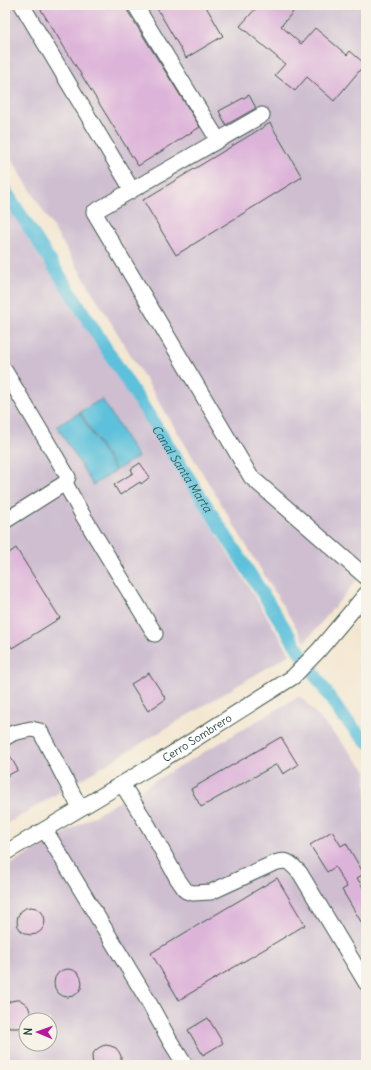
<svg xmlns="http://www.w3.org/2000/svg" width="371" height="1070" font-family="Delius,sans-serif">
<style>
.industrial{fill:#cebed0;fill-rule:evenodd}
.water{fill:#5dc1db;stroke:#3e7f88}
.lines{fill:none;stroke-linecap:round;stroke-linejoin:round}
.canal{stroke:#5dc1db;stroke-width:13}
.building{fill:#ddb4d9}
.minor-casing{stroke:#3f564c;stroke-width:17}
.minor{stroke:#fff;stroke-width:15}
.labels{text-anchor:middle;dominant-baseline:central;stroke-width:3;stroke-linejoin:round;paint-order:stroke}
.street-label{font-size:11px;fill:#1f3d34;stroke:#f7f3e8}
.water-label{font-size:12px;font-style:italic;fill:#2e5e5e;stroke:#f7f3e8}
</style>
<rect width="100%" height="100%" fill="#f7f3e8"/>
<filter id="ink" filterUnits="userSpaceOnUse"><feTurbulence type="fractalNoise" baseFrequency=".025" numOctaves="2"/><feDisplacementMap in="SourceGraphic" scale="8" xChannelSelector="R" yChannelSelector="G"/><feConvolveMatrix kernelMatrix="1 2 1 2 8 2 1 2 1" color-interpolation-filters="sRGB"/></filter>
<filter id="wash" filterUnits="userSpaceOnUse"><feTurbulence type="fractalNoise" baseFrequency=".012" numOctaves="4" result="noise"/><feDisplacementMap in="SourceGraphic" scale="16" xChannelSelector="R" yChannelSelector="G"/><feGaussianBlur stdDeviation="0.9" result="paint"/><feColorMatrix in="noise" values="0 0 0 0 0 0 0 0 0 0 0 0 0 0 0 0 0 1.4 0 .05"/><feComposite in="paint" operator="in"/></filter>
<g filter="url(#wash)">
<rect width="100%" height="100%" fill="#f4e7d1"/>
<path class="industrial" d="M 5,5 L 366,5 L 366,569 L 305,642 L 5,148 Z
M 5,191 L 290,654 L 5,825 Z
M 300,696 L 366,770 L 366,1065 L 5,1065 L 5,868 ZM 26,1020 L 50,1020 L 50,1044 L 26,1044 Z"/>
<path class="water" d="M 102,399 L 138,457 L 116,470 L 80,412 Z
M 79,413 L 115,471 L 93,485 L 57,426 Z"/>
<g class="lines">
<path class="canal" id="s1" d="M 5,190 L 298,649 L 340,713 L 366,742"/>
</g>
<g id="blocks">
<path class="building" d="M 38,5 L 126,5 L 127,10 L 200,127 L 138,166 Z
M 155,5 L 205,5 L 223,36 L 186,58 Z
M 259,5 L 299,5 L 281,26 L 301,44 L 315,28 L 347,55 L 350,51 L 365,64 L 334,101 L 307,77 L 295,91 L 275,75 L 285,64 L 240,26 Z
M 249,95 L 256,108 L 226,125 L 219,111 Z
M 270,123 L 302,177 L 176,255 L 143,200 Z
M 140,463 L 150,477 L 141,484 L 140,482 L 120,495 L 114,485 L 133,473 L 131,469 Z
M 16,548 L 60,618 L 12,648 L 5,637 L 5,556 Z
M 149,673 L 166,699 L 148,711 L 131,684 Z
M 281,737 L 298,765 L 283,774 L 277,764 L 201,807 L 191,789 Z
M 5,747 L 18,770 L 5,777 Z
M 332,831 L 341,846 L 346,843 L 364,874 L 357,878 L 366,892 L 366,930 L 342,890 L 347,887 L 335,867 L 327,872 L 310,845 Z
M 277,878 L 305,925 L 179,1000 L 151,953 Z
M17 921a14 14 0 1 1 28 0a14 14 0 1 1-28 0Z
M54 983a14 14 0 1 1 28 0a14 14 0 1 1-28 0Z
M 16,1000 L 20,1000 L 25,1003 L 28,1006 L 30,1011 L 29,1020 L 26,1020 L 26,1025 L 19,1028 L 10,1028 L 5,1023 L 5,1004 L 11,1001 Z
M 208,1018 L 223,1043 L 203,1055 L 188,1030 Z
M 106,1045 L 111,1046 L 116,1048 L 119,1052 L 121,1056 L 121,1065 L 93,1065 L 92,1057 L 94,1052 L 97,1049 L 102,1046 Z"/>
</g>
</g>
<g filter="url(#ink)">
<use href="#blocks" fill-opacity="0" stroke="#3f564c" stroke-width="1"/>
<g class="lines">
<g class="minor-casing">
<g id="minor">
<path d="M 22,5 L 132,190"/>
<path d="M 135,5 L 218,140"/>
<path d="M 262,115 L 94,212 L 251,477 L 366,577"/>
<path d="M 5,371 L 68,477 L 65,483 L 5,521"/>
<path d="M 65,483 L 82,514 L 155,634"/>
<path d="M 5,738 L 13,733 L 31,729 L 40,731 L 80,808"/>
<path d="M 122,784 L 149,827 L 177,878 L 186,891 L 193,893 L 211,892 L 272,864 C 288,858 289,862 300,873 L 366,983"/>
<path d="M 45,830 L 147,999 L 170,1041 L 185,1065"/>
<path id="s2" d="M 5,853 L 162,760 L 293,677 L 319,650 L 366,594"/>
</g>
</g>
<use href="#minor" class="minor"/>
</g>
</g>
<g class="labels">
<g class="street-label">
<text stroke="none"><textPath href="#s2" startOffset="224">Cerro Sombrero</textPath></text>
</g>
<g class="water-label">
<text stroke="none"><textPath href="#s1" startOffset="330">Canal Santa Marta</textPath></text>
</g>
</g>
<rect width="371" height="1070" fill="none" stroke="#f7f3e8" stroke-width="20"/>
<g transform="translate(38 1032) rotate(272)"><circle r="19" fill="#f7f3e8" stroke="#a1aaa0"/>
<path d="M0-3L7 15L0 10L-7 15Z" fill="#b5179e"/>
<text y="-6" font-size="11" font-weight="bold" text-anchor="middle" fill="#1f3d34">N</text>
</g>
</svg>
